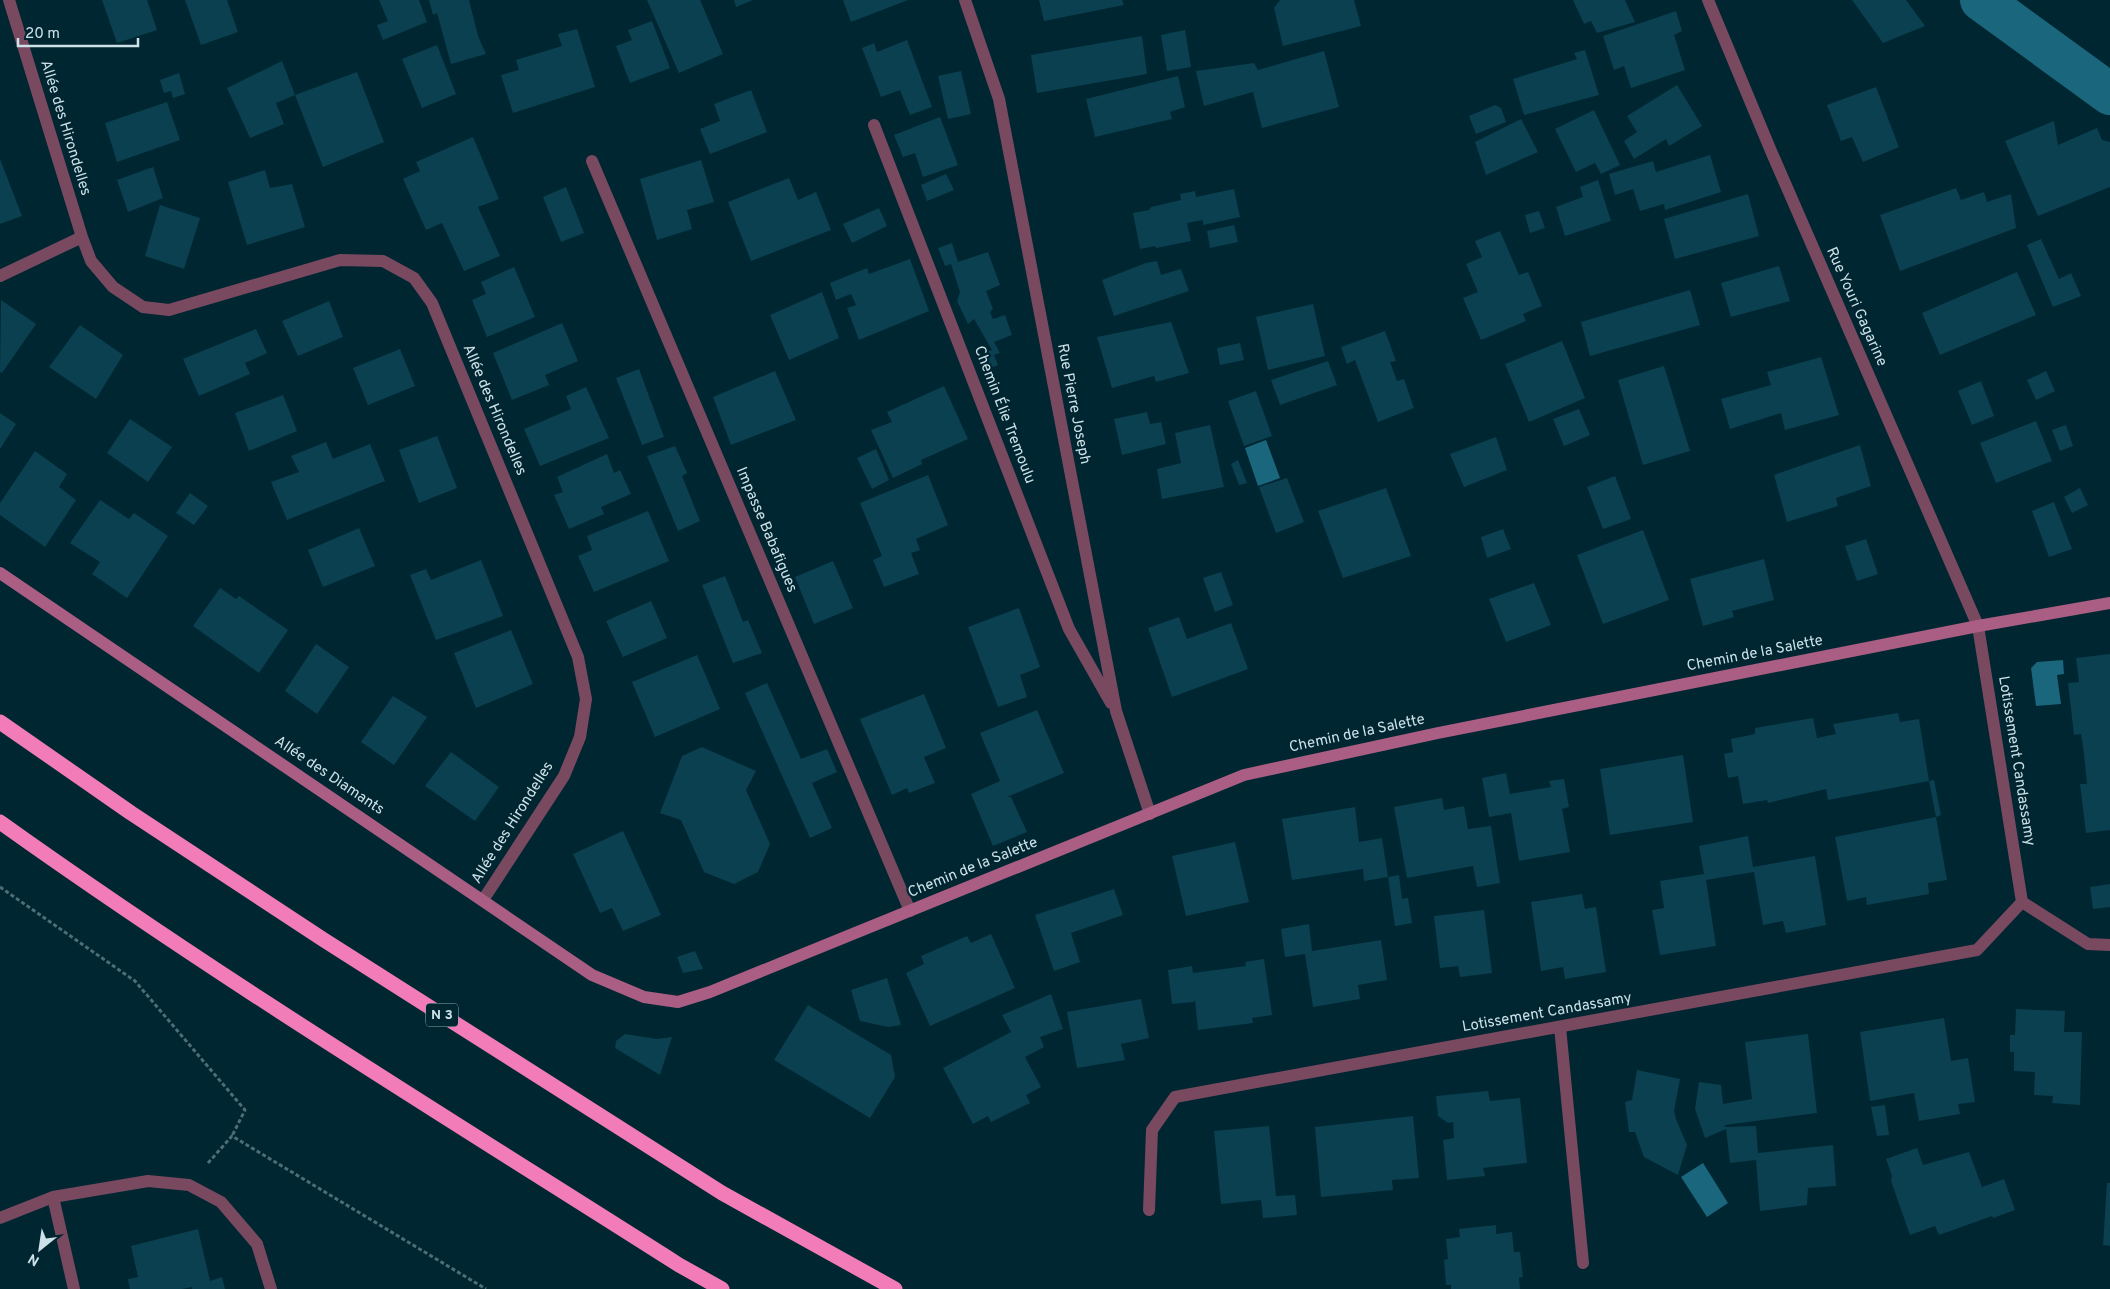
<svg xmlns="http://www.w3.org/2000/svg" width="2110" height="1289" font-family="Overpass,sans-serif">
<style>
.water{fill:#1a667c}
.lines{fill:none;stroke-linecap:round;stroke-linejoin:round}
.canal{stroke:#1a667c;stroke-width:42}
.building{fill:#0a4050}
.path{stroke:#4e6e77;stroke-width:3;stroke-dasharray:4 2.5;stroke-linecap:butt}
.street{stroke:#794960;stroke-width:12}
.secondary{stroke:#aa5e83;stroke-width:12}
.highway{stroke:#f27cb7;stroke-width:15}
.labels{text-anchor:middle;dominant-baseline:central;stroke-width:4.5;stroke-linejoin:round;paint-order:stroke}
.shield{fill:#002631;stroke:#90a9b1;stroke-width:1}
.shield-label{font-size:14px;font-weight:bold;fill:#cde1e8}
.street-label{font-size:15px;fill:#cde1e8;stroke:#002631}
</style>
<rect width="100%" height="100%" fill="#002631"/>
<path class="water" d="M 1266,440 L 1280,478 L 1258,486 L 1245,448 Z
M 2063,660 L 2064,674 L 2057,675 L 2061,704 L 2036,706 L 2031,668 L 2037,662 Z
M 1703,1163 L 1728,1203 L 1707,1217 L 1681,1177 Z"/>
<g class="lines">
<path class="canal" d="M 1981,0 L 2110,94"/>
</g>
<path class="building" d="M 102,0 L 147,0 L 157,30 L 117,43 Z
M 185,0 L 227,0 L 238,32 L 201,45 Z
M 379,0 L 419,0 L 427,22 L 383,40 L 377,25 L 388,21 Z
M 429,0 L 469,0 L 478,36 L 486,54 L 451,64 L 437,13 L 433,15 Z
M 647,0 L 700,0 L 723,54 L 679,73 Z
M 734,0 L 753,0 L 736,7 Z
M 843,0 L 908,0 L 851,22 Z
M 1039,0 L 1122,0 L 1124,5 L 1044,21 Z
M 1280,0 L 1354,0 L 1361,26 L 1283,46 L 1274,8 Z
M 1573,0 L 1625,0 L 1635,22 L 1597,33 L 1591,21 L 1584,24 Z
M 1852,0 L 1906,0 L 1925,26 L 1883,43 Z
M 1676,11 L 1682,31 L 1674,35 L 1685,70 L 1631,88 L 1624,66 L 1614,70 L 1603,36 Z
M 652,21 L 670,68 L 630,83 L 616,46 L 632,40 L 628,30 Z
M 577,29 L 595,87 L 513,113 L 501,75 L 519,70 L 516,60 L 562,46 L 558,34 Z
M 1185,30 L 1191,67 L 1167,71 L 1161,35 Z
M 1142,36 L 1147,74 L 1037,93 L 1031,55 Z
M 907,40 L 932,107 L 910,115 L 900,90 L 881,97 L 862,48 L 874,43 L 877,52 Z
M 437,45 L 456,94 L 422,108 L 402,59 Z
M 1585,50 L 1599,95 L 1524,115 L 1513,79 L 1577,59 L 1574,53 Z
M 1324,51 L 1339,107 L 1262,128 L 1253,92 L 1204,106 L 1196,71 L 1254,63 L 1258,70 Z
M 282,61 L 295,95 L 276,103 L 284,124 L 250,138 L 227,88 Z
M 961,71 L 971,114 L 948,119 L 938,76 Z
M 357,72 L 384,142 L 323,167 L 295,95 Z
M 179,73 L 185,94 L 173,98 L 171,91 L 164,93 L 160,80 Z
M 1178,76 L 1185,107 L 1170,112 L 1172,119 L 1095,137 L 1086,99 Z
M 1677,85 L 1702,126 L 1669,146 L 1666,139 L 1634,159 L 1624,141 L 1637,132 L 1627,116 Z
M 1876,87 L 1899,147 L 1863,162 L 1852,137 L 1841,141 L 1827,105 Z
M 751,90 L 767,132 L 710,154 L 700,129 L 720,121 L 714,104 Z
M 167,102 L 180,140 L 117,162 L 105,123 Z
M 1495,105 L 1501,108 L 1506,122 L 1476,134 L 1469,116 Z
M 1594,110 L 1620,165 L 1601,174 L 1595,163 L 1576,172 L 1555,129 Z
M 940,117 L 958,165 L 923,177 L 915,153 L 903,157 L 894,135 Z
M 1521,119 L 1538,152 L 1486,175 L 1475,142 Z
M 2054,121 L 2058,145 L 2097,128 L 2102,140 L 2110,142 L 2110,187 L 2038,216 L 2005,141 Z
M 473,137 L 499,199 L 478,207 L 500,256 L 464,271 L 442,223 L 426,230 L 403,179 L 420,171 L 416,162 Z
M 1710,155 L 1721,192 L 1665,210 L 1664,204 L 1640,211 L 1633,189 L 1615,195 L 1609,174 L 1653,161 L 1656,172 Z
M 0,159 L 22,216 L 0,224 Z
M 701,160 L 714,202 L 687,210 L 692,229 L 657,240 L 640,179 Z
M 153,167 L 163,198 L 128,212 L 117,180 Z
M 265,170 L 270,188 L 292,184 L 305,227 L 247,245 L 228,182 Z
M 946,174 L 954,190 L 927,201 L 921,185 Z
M 789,178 L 798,200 L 816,192 L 831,230 L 751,261 L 728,202 Z
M 1598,180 L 1611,221 L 1565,236 L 1556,207 L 1583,197 L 1580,187 Z
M 566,187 L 584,233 L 561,242 L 543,197 Z
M 1956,188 L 1961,200 L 1984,192 L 1987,202 L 2011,194 L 2016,228 L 1900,271 L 1880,215 Z
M 1234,189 L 1240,217 L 1203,225 L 1203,220 L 1187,223 L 1191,241 L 1156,248 L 1155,246 L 1140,249 L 1133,213 L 1149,210 L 1151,207 L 1181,200 L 1180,194 L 1195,191 L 1196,197 Z
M 1748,194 L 1759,236 L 1675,259 L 1664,219 Z
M 160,205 L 200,218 L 184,269 L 145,256 Z
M 879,208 L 887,226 L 852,243 L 843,224 Z
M 1539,211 L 1545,228 L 1530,233 L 1525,215 Z
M 1234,225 L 1238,242 L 1210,248 L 1207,231 Z
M 1500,231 L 1519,275 L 1528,272 L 1542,306 L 1523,314 L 1526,321 L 1481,340 L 1463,298 L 1478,292 L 1466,264 L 1482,257 L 1475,241 Z
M 2041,239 L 2059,279 L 2071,273 L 2081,296 L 2053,307 L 2027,245 Z
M 952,243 L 958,262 L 988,252 L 1000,285 L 986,291 L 993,309 L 990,312 L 993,319 L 1005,315 L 1012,335 L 994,342 L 1000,353 L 994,355 L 998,365 L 985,370 L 982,362 L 987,360 L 984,352 L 992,350 L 974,319 L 968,324 L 957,301 L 960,292 L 951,264 L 945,266 L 938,248 Z
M 910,259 L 929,311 L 859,340 L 847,308 L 856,305 L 851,294 L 836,300 L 830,283 L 867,268 L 869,274 Z
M 1157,261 L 1161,275 L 1181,269 L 1189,291 L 1114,316 L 1102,280 L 1146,263 Z
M 1779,266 L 1790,301 L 1731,317 L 1721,283 Z
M 514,267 L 535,317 L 487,337 L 472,300 L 486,294 L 481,282 Z
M 2017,272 L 2036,315 L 1940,355 L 1922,313 Z
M 1690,290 L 1700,325 L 1590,356 L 1581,322 Z
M 822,292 L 839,338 L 789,360 L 770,315 Z
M 1,300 L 36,324 L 2,373 L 0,372 Z
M 329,301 L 343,337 L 298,356 L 282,321 Z
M 1313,304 L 1325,356 L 1268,370 L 1256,317 Z
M 1171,322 L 1189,373 L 1156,382 L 1154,376 L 1112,388 L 1097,337 Z
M 562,323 L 578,361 L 545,375 L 549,385 L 512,400 L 493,353 Z
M 80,325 L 123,355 L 96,399 L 49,367 Z
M 256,329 L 267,353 L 245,363 L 250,374 L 199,396 L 183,359 Z
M 1385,331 L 1396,361 L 1390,362 L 1397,381 L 1404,379 L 1414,408 L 1378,422 L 1355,360 L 1347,364 L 1341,347 Z
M 1562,341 L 1585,398 L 1529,422 L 1505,364 Z
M 1240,343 L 1244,360 L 1220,365 L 1217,348 Z
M 400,349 L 415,386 L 368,405 L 353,368 Z
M 1821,357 L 1839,415 L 1785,430 L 1781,413 L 1730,429 L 1721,399 L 1771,385 L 1767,372 Z
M 1328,361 L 1337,385 L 1280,405 L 1271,380 Z
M 1664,366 L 1690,451 L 1643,465 L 1618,380 Z
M 639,369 L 664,437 L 642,445 L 616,378 Z
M 775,371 L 796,420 L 731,445 L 713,397 Z
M 2046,371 L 2055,391 L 2036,400 L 2027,380 Z
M 1981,381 L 1994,416 L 1972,425 L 1958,391 Z
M 944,386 L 968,439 L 921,460 L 922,464 L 893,478 L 871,430 L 892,422 L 887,412 Z
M 586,387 L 609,438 L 540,466 L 524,429 L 571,409 L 566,396 Z
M 1256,391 L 1272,436 L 1244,446 L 1228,401 Z
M 283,395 L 297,431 L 249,451 L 235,413 Z
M 1579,409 L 1590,435 L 1564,446 L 1553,419 Z
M 1147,412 L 1150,424 L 1161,422 L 1166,444 L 1122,455 L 1114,419 Z
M 0,413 L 16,424 L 0,449 Z
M 130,419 L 172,447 L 148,482 L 107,453 Z
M 2036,421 L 2052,461 L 1996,483 L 1980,443 Z
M 1210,425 L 1224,487 L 1162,499 L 1157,469 L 1181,463 L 1175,433 Z
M 2066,425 L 2073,446 L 2060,451 L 2052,430 Z
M 437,436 L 457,488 L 419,503 L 399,450 Z
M 1496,437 L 1507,470 L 1464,487 L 1450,454 Z
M 326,442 L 333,459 L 370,444 L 385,481 L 287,520 L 271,482 L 299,472 L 291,456 Z
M 1860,445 L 1871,486 L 1836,498 L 1838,506 L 1787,522 L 1774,475 Z
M 675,446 L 687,473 L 682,476 L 700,521 L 678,531 L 647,456 Z
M 876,449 L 889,480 L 872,489 L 857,458 Z
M 35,451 L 67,474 L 59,487 L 76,500 L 45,547 L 0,515 L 0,503 Z
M 607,454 L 614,473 L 620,470 L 631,494 L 601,507 L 604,514 L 569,529 L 554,495 L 563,492 L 557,477 Z
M 1238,460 L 1247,483 L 1239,485 L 1231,464 Z
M 928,475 L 948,525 L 916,539 L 920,550 L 911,553 L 919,574 L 884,587 L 873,560 L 882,556 L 860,503 Z
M 1615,476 L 1631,519 L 1603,529 L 1587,487 Z
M 1287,478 L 1304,522 L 1276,533 L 1259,487 Z
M 1386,488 L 1411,556 L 1343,578 L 1318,511 Z
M 2080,488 L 2088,505 L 2072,513 L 2064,497 Z
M 190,493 L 208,506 L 194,525 L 176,513 Z
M 100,500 L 129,519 L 134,513 L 168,536 L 127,598 L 92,574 L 100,562 L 70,543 Z
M 2054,502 L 2072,549 L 2049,557 L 2032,511 Z
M 648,511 L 669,561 L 594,592 L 578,556 L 592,550 L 587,536 Z
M 359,528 L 375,566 L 323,587 L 308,550 Z
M 1503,529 L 1511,549 L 1487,558 L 1481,537 Z
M 1643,530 L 1669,600 L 1603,624 L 1577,555 Z
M 1866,539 L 1878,574 L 1857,581 L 1845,546 Z
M 1764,559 L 1774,600 L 1732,611 L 1734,617 L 1703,626 L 1690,579 Z
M 481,560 L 503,616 L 436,640 L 410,575 L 426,569 L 431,580 Z
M 833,561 L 853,608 L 814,624 L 795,577 Z
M 1221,572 L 1233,605 L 1215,612 L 1203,578 Z
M 725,576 L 743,622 L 748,620 L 762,653 L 733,663 L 702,585 Z
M 1534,583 L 1551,625 L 1506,642 L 1489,599 Z
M 220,588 L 236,599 L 239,596 L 288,630 L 259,673 L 193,626 Z
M 651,601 L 667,638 L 623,657 L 606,621 Z
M 1019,608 L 1040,667 L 1020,675 L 1027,697 L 998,707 L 968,627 Z
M 1179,617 L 1187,639 L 1231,623 L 1248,669 L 1172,697 L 1148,628 Z
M 511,630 L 533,684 L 476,708 L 454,653 Z
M 316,644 L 349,667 L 317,714 L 285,691 Z
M 2110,654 L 2110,830 L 2086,833 L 2080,784 L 2087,784 L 2084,754 L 2081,734 L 2074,735 L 2068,683 L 2079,682 L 2076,658 Z
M 697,655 L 720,709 L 655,737 L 632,682 Z
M 767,683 L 801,759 L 827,749 L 837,772 L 812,783 L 832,828 L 810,838 L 745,693 Z
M 924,694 L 946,748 L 924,757 L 935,783 L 909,793 L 907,788 L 892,795 L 860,719 Z
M 393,696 L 427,717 L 394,765 L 361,742 Z
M 1037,710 L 1064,773 L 1007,797 L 1011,797 L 1027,832 L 993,846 L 971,794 L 1000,781 L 980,733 Z
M 1898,713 L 1900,722 L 1919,719 L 1929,781 L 1828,800 L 1826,789 L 1768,803 L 1767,800 L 1743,804 L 1738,776 L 1728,778 L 1724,754 L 1733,752 L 1731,739 L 1755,734 L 1755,728 L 1813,718 L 1817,738 L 1836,734 L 1833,724 Z
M 702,747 L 756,771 L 746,790 L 770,844 L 758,872 L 734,884 L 704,872 L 681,820 L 660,813 L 682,756 Z
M 451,752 L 499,787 L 475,821 L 425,786 Z
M 1683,755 L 1693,822 L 1610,835 L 1600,769 Z
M 1506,773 L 1510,794 L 1551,787 L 1549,781 L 1564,779 L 1569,807 L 1562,809 L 1570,852 L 1519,861 L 1511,813 L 1489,817 L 1482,778 Z
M 1934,780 L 1941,815 L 1936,817 L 1929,781 Z
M 1442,798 L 1444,810 L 1464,806 L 1468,829 L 1491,826 L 1500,883 L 1477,887 L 1473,866 L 1407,878 L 1394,807 Z
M 1355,807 L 1359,842 L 1382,838 L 1388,877 L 1364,881 L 1363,869 L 1292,880 L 1282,819 Z
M 1936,817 L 1947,880 L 1928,883 L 1929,894 L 1867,905 L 1866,897 L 1847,901 L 1835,837 Z
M 623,831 L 661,915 L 623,931 L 612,908 L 600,913 L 573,854 Z
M 1748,836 L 1753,867 L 1815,856 L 1826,925 L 1786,933 L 1783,921 L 1763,925 L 1754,872 L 1706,880 L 1716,946 L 1660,955 L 1652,910 L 1664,908 L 1660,881 L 1704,874 L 1699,846 Z
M 1235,842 L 1249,902 L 1186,916 L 1172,856 Z
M 1399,875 L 1402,899 L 1408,898 L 1412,923 L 1395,926 L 1388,877 Z
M 2110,884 L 2110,907 L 2093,909 L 2090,887 Z
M 1114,889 L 1123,915 L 1071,933 L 1080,962 L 1054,971 L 1035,915 Z
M 1582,894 L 1585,909 L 1596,907 L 1606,972 L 1565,979 L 1563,967 L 1541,971 L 1531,902 Z
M 1484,910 L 1492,973 L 1460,977 L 1458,966 L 1440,968 L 1434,916 Z
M 1309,924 L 1312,951 L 1381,940 L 1387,980 L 1358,985 L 1360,999 L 1313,1007 L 1305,954 L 1285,957 L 1281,929 Z
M 991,934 L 1015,988 L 930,1026 L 906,973 L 924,964 L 921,956 L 967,936 L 971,943 Z
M 695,951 L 703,969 L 683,973 L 677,957 Z
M 1264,959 L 1272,1015 L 1252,1018 L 1253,1023 L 1198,1030 L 1195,1000 L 1194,1002 L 1172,1004 L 1168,970 L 1192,966 L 1193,973 L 1246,966 L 1245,962 Z
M 887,978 L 901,1025 L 888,1027 L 860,1021 L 851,990 Z
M 1051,994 L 1063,1029 L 1040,1037 L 1044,1047 L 1025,1057 L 1041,1087 L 1026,1095 L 1030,1103 L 991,1122 L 988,1116 L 973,1124 L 943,1068 L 1011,1032 L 1002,1015 Z
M 1141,999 L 1149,1038 L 1121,1044 L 1125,1060 L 1077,1068 L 1067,1012 Z
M 808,1005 L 891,1055 L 895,1077 L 870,1118 L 774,1060 Z
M 2016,1009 L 2065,1011 L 2064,1032 L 2082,1032 L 2080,1105 L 2052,1103 L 2053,1096 L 2034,1095 L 2035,1072 L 2014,1071 L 2014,1052 L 2010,1052 L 2010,1035 L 2015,1035 Z
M 1944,1018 L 1951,1061 L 1968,1058 L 1975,1102 L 1958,1104 L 1960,1114 L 1919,1121 L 1914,1093 L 1870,1101 L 1860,1032 Z
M 625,1034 L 657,1039 L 672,1037 L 660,1075 L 615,1048 L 616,1041 Z
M 1808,1034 L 1817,1113 L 1725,1125 L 1725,1127 L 1756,1126 L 1758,1153 L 1833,1145 L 1836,1186 L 1808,1188 L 1807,1205 L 1760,1211 L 1756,1160 L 1730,1163 L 1726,1129 L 1705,1138 L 1695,1109 L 1699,1082 L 1721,1085 L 1723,1104 L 1752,1099 L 1745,1042 Z
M 1637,1070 L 1680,1079 L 1674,1111 L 1676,1119 L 1687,1145 L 1678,1175 L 1644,1157 L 1635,1132 L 1629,1132 L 1625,1102 L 1632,1100 Z
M 1488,1091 L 1490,1101 L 1520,1098 L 1527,1163 L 1483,1168 L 1485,1176 L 1447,1180 L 1443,1140 L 1454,1138 L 1453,1122 L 1448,1123 L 1438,1116 L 1436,1096 Z
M 1885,1105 L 1889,1135 L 1877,1136 L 1871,1107 Z
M 1413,1116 L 1419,1178 L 1392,1180 L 1393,1190 L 1321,1197 L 1315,1127 Z
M 1269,1126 L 1276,1196 L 1295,1195 L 1297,1215 L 1263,1218 L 1261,1200 L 1221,1204 L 1214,1131 Z
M 1917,1148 L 1923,1165 L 1969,1152 L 1982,1187 L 2004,1179 L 2015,1210 L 1993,1218 L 1992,1216 L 1939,1235 L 1935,1226 L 1910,1235 L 1891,1181 L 1892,1176 L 1886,1159 Z
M 2107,1183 L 2110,1183 L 2110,1246 L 2103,1245 Z
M 1496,1225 L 1496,1234 L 1512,1232 L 1514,1252 L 1520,1252 L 1523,1277 L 1519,1278 L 1520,1289 L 1451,1289 L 1451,1285 L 1446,1285 L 1444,1260 L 1448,1259 L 1446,1239 L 1460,1237 L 1459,1229 Z
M 198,1229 L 210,1281 L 222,1277 L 225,1289 L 192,1289 L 192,1287 L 182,1289 L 130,1289 L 128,1279 L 138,1277 L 131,1246 Z"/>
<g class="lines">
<path class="path" d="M 0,887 L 135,981 L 245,1110 L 232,1136
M 208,1163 L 232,1136 L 486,1289"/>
<path class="street" d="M 9,0 L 82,237 L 91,261 L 113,287 L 143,307 L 169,310 L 340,260 L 383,261 L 414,278 L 432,303 L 578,657 L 586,699 L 580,737 L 564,776 L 483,900
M 965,0 L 999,99 L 1116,711 L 1150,814
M 1708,0 L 1771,151 L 1978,626 L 2022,902
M 874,125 L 1069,629 L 1111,703
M 592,161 L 910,911
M 0,276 L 82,237
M 1560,1027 L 1583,1263
M 53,1197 L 74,1289
M 1149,1210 L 1152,1130 L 1175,1097 L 1977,950 L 2022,902 L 2088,944 L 2110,945
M 0,1218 L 53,1197 L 148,1181 L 189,1185 L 221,1202 L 257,1244 L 271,1289"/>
<path class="secondary" d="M 0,573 L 592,975 L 644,997 L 678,1002 L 710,992 L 1244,775 L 1438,733 L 1978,626 L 2110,603"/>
<path class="highway" d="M 0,722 L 131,813 L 324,940 L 722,1193 L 895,1289
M 0,822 C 220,979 451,1120 679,1265 L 722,1289"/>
</g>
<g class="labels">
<rect class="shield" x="426" y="1003.5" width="32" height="23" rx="4"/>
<g class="shield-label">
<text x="442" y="1015">N 3</text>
</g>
<g class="street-label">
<text transform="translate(65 128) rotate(73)">Allée des Hirondelles</text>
<text transform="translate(1856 307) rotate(66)">Rue Youri Gagarine</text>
<text transform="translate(1073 404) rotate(79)">Rue Pierre Joseph</text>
<text transform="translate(494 410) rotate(67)">Allée des Hirondelles</text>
<text transform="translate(1004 415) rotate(69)">Chemin Élie Tremoulu</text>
<text transform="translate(766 530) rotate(67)">Impasse Babafigues</text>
<text transform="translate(1755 654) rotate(-11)">Chemin de la Salette</text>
<text transform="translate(1357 734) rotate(-12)">Chemin de la Salette</text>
<text transform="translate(2016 761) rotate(81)">Lotissement Candassamy</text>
<text transform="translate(329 776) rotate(34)">Allée des Diamants</text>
<text transform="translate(513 823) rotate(-58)">Allée des Hirondelles</text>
<text transform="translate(973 868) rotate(-22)">Chemin de la Salette</text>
<text transform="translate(1547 1013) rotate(-10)">Lotissement Candassamy</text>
</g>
</g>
<g transform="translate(40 1249) rotate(210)" stroke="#002631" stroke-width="4" paint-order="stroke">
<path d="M0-4L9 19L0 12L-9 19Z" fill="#cde1e8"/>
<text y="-8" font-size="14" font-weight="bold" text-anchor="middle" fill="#cde1e8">N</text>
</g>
<path d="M18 38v8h120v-8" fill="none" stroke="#cde1e8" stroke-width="2.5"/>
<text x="25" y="38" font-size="15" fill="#cde1e8" stroke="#002631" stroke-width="4" paint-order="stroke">20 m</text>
</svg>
